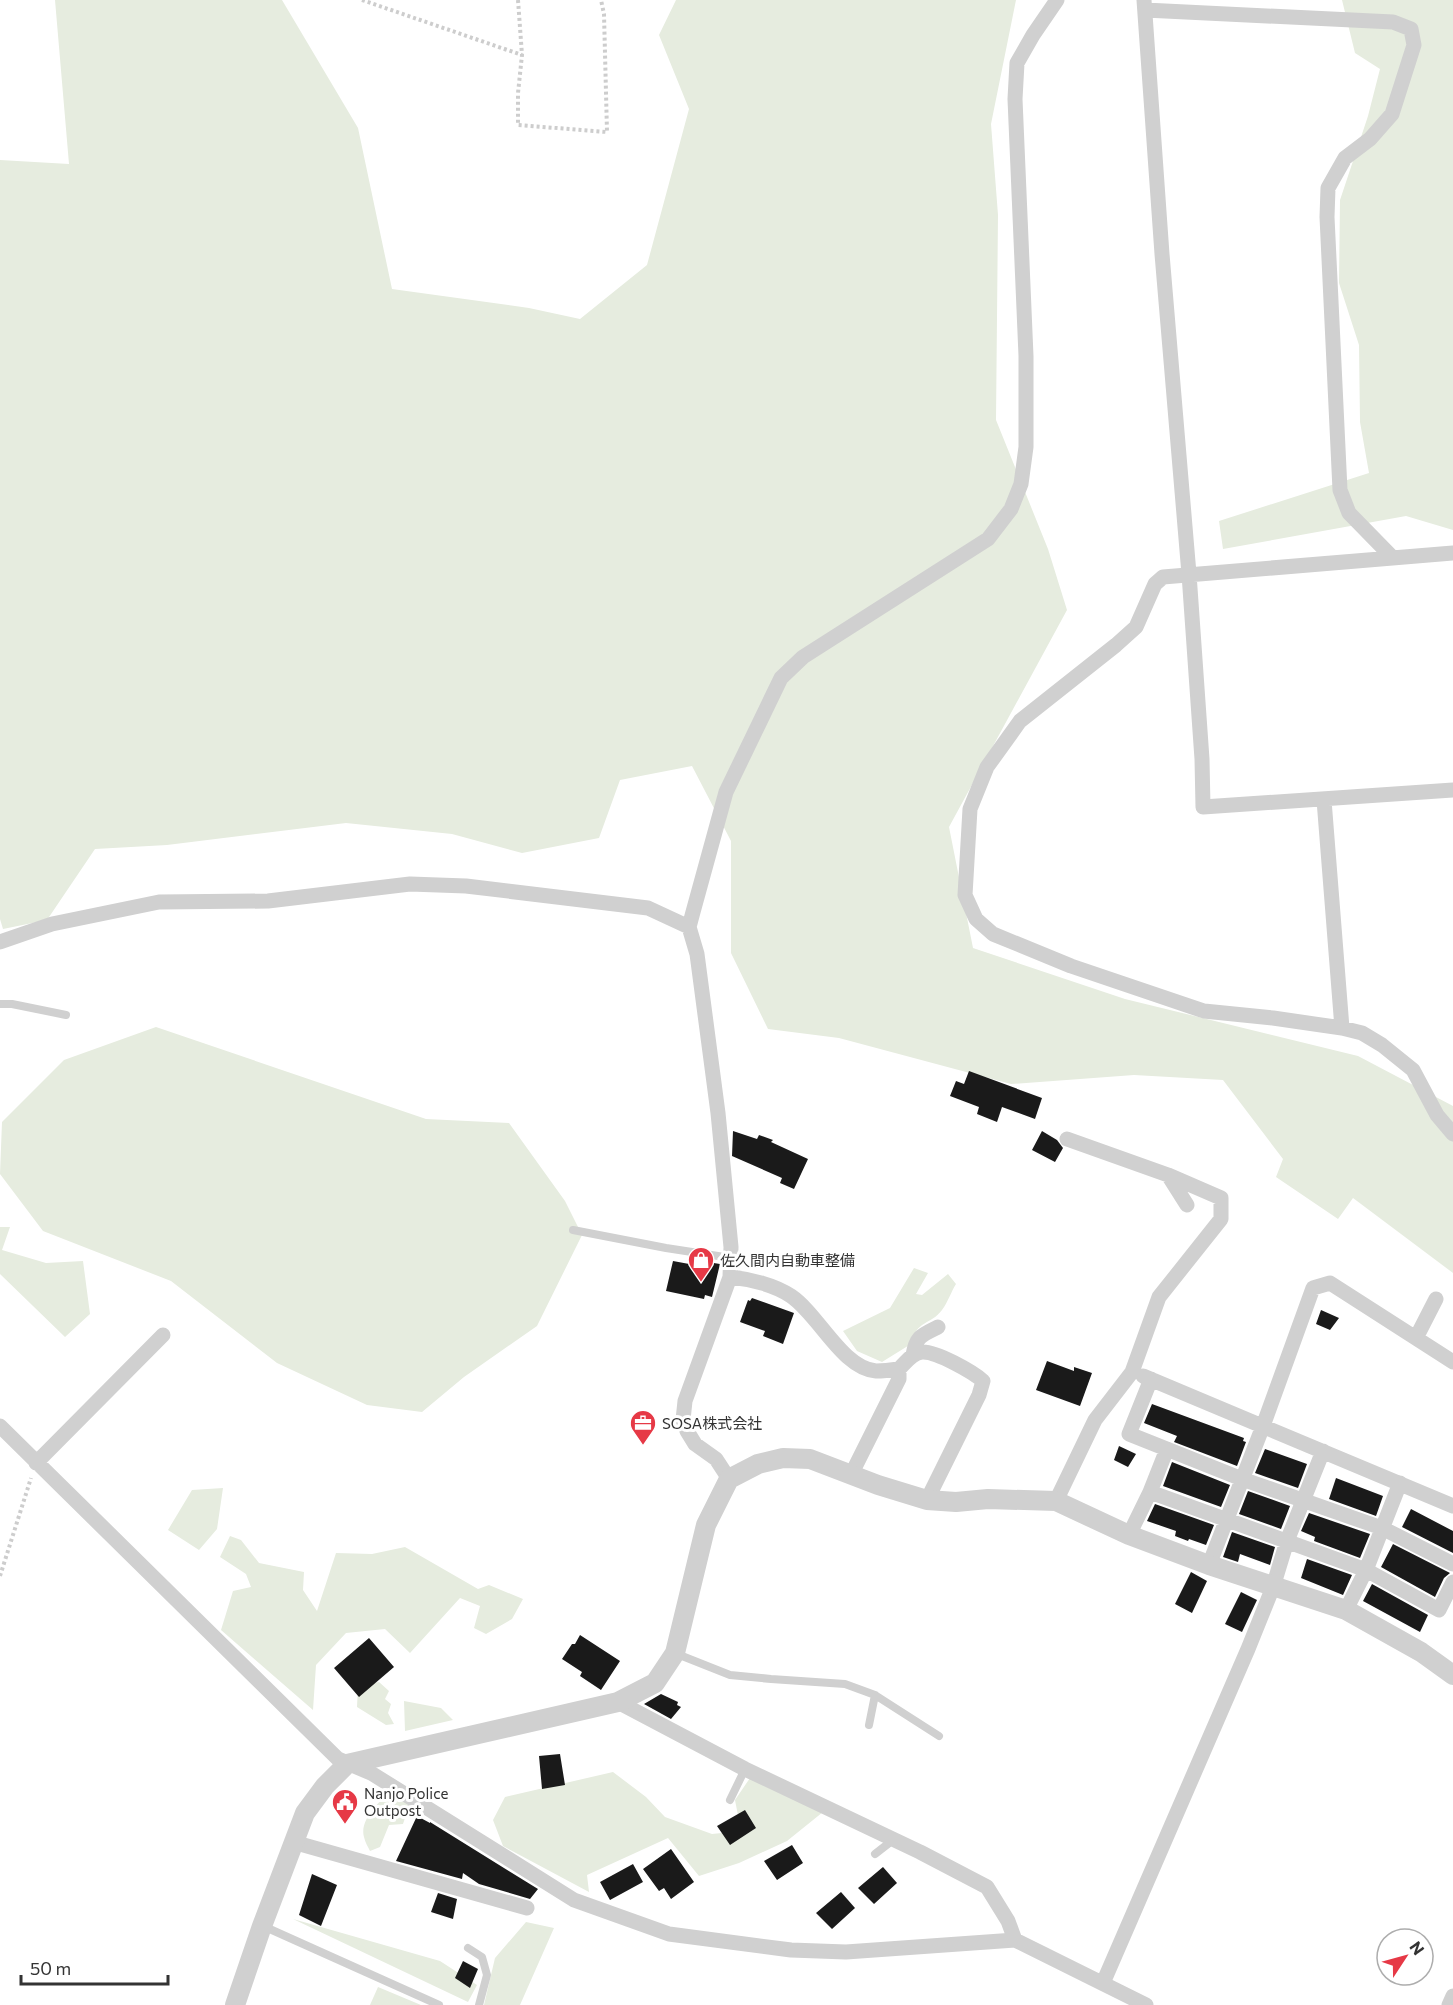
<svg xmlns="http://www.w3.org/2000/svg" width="1453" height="2005" font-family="Commissioner,'Noto Sans JP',sans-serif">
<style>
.green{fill:#e6ecdf}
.building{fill:#1a1a1a}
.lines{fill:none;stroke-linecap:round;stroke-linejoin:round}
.path{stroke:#cdcdcd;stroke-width:4;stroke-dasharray:3 3;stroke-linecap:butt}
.service{stroke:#d0d0d0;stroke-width:8}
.minor{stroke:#d0d0d0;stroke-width:15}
.tertiary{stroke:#d0d0d0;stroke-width:20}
.labels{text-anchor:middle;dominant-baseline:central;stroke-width:6;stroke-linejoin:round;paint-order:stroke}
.poi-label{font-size:15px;fill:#333;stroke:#fff;text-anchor:start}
</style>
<rect width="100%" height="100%" fill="#fff"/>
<path class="green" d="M 55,0 L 282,0 L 358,128 L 392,289 L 529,308 L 580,319 L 647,265 L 689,109 L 659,35 L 676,0 L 1016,0 L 991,124 L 998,215 L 996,420 L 1048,549 L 1067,610 L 949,827 L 973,948 L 1125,999 L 1358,1056 L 1453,1106 L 1453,1273 L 1353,1198 L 1338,1219 L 1276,1177 L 1283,1159 L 1223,1080 L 1134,1075 L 1011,1084 L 839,1038 L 768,1029 L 731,953 L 731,841 L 692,766 L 620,780 L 599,838 L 522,853 L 452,834 L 346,823 L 167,845 L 95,849 L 47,920 L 3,929 L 0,919 L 0,160 L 69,164 Z
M 1342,0 L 1453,0 L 1453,530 L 1406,516 L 1223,549 L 1219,521 L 1369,473 L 1360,422 L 1359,345 L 1339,283 L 1340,200 L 1368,116 L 1380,69 L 1355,53 Z
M 156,1027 L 426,1119 L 509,1123 L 565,1201 L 582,1235 L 537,1326 L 464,1377 L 422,1412 L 367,1405 L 277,1363 L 171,1281 L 43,1231 L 0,1174 L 2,1122 L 64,1060 Z
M 0,1227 L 10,1227 L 2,1250 L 46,1263 L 83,1261 L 90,1314 L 65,1337 L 0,1274 Z
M 914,1268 L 928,1273 L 916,1294 L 922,1295 L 948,1274 L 956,1284 C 951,1292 948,1302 942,1310 C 931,1325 916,1320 911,1344 L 882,1362 L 857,1351 L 843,1331 L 890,1308 Z
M 223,1488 L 217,1529 L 199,1550 L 168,1530 L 192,1490 Z
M 230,1536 L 241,1540 L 259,1563 L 304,1572 L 303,1590 L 317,1611 L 336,1553 L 372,1554 L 405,1547 L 478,1589 L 489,1585 L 523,1599 L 512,1619 L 486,1634 L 474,1628 L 480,1606 L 460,1598 L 410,1653 L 385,1629 L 346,1633 L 316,1665 L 313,1710 L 221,1630 L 233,1591 L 251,1587 L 246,1574 L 220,1557 Z
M 379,1682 L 389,1691 L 385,1699 L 391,1704 L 388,1713 L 394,1724 L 386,1725 L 357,1707 L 358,1686 Z
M 404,1701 L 441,1708 L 453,1720 L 405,1731 Z
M 613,1772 L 646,1797 L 665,1817 L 712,1834 L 741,1831 L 735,1800 L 750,1778 L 823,1812 L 787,1841 L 739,1863 L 699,1876 L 668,1838 L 587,1875 L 589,1892 L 503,1846 L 493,1820 L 505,1797 Z
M 393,1790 L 410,1803 L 403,1824 L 389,1825 L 380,1847 L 370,1851 C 368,1847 365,1842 364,1837 C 359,1820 380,1800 393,1790 Z
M 293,1919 L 440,1961 L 477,1985 L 468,2002 Z
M 526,1922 L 554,1928 L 520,2005 L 484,2005 L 495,1958 Z
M 378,1987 L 421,2005 L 370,2005 Z"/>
<path class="building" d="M 969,1071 L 1042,1098 L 1035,1119 L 1002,1107 L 997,1122 L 977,1114 L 979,1107 L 950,1096 L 956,1081 L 964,1084 Z
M 733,1131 L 757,1139 L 759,1135 L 773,1140 L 771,1142 L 808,1159 L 794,1189 L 780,1183 L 782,1178 L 732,1156 Z
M 1042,1131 L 1057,1140 L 1063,1148 L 1055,1162 L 1032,1150 Z
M 673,1261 L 700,1266 L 701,1261 L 720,1264 L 712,1297 L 705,1295 L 704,1299 L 666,1291 Z
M 752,1298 L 794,1313 L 783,1344 L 763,1336 L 765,1331 L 740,1322 L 748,1300 L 750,1301 Z
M 1321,1310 L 1339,1318 L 1330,1330 L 1316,1324 Z
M 1047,1361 L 1074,1371 L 1074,1367 L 1092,1373 L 1080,1406 L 1036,1390 Z
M 1152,1404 L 1244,1438 L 1243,1441 L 1246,1442 L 1237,1466 L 1174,1442 L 1177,1436 L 1144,1423 Z
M 1119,1446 L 1136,1454 L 1128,1467 L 1114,1460 Z
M 1265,1449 L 1307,1464 L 1298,1488 L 1255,1473 Z
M 1172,1462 L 1230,1485 L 1221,1507 L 1163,1486 Z
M 1336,1478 L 1383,1496 L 1376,1516 L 1329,1499 Z
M 1248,1491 L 1290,1506 L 1281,1529 L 1239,1514 Z
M 1155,1504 L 1214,1525 L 1206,1545 L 1189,1539 L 1188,1541 L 1175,1536 L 1176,1531 L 1147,1521 Z
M 1411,1509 L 1453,1531 L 1453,1553 L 1402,1527 Z
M 1309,1513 L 1370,1534 L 1360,1558 L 1314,1541 L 1315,1537 L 1301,1531 Z
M 1232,1532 L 1275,1547 L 1270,1565 L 1240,1554 L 1238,1562 L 1223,1557 Z
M 1393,1544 L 1450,1573 L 1444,1578 L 1435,1597 L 1381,1567 Z
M 1307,1559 L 1352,1575 L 1343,1595 L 1301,1578 Z
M 1191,1572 L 1207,1581 L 1192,1613 L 1175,1604 Z
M 1372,1584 L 1428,1615 L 1420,1632 L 1363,1601 Z
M 1241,1592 L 1257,1600 L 1242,1632 L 1225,1624 Z
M 580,1635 L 620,1661 L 601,1690 L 580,1676 L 582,1672 L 562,1659 L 572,1644 L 575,1644 Z
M 369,1638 L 394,1667 L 359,1697 L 334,1668 Z
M 661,1694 L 678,1702 L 677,1705 L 681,1707 L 671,1719 L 644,1704 Z
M 560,1754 L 565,1785 L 542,1789 L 539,1756 Z
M 745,1810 L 756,1828 L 730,1845 L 717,1826 Z
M 417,1816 L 430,1823 L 430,1822 L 538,1889 L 530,1899 L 479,1884 L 463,1873 L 462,1879 L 396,1861 Z
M 792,1845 L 803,1863 L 777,1880 L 764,1861 Z
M 671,1849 L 694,1882 L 671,1899 L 664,1888 L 659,1891 L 643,1869 Z
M 633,1864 L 643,1882 L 610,1900 L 600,1882 Z
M 883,1867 L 897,1883 L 874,1904 L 858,1888 Z
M 312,1874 L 337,1885 L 321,1926 L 299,1915 Z
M 841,1892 L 855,1908 L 832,1929 L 816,1913 Z
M 438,1893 L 457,1899 L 453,1919 L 431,1912 Z
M 463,1961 L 478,1969 L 470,1988 L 455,1978 Z"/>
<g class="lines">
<path class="path" d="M 362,0 L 522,55
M 518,0 L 522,55 L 518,93 L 518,125 L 607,132 L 604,14 L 601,0
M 0,1576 L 31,1478"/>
<path class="service" d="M 0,1004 L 12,1004 L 66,1015
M 573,1230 L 666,1248 L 731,1258
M 677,1654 L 730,1675 L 771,1679 L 845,1684 L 875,1695 L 939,1736
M 869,1725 L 875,1695
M 730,1800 L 745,1769
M 875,1854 L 893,1840
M 263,1926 L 439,2005
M 468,1948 L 482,1957 L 487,1975 L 479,2005"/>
<path class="minor" d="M 1144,0 L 1162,254 L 1189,574 L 1202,759 L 1203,807 L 1453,790
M 1145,10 L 1393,22 L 1411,29 L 1414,45 L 1392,114 L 1370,139 L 1345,158 L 1328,188 L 1327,217 L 1340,490 L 1349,513 L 1392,557
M 1453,553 L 1163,577 L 1155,584 L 1136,627 L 1116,645 L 1020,721 L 987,767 L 970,809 L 965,895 L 976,919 L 993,934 L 1071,966 L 1204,1011 L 1273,1018 L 1342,1028 L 1362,1033 L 1382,1045 L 1413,1070 L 1437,1115 L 1453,1134
M 1324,800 L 1342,1028
M 0,942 L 52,924 L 159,902 L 268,901 L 410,884 L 466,886 L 648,908 L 689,927
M 1168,1175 L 1187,1205
M 730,1277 C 750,1279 775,1285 791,1296 C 819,1315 842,1368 876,1371 C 884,1371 892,1370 899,1369
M 1416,1338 L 1436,1299
M 913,1355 C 916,1336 922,1335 938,1327
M 1143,1376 L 1453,1506
M 1151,1379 L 1129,1434 L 1242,1479 L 1382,1528 L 1453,1564
M 0,1426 L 338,1759 L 371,1773 L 574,1900 L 669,1934 L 791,1950 L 846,1952 L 1015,1940 L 1008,1921 L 987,1887 L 920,1852 L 745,1769 L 618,1702
M 36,1463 L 163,1335
M 851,1475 L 899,1379 L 899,1369 C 906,1362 912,1353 922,1352 C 936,1351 973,1372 983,1381 L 979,1395 L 927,1500
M 729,1479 L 716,1459 L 695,1444 L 687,1431 L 683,1420 L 685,1401 L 730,1277 L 731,1247 L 718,1113 L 697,954 L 689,927 L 693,912 L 726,792 L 781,678 L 803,657 L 988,539 L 1011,509 L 1021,484 L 1026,447 L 1026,356 L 1015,99 L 1017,63 L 1033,35 L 1057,0
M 1150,1492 L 1366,1570 L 1439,1610 L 1453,1582
M 1056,1501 L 1095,1420 L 1132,1372 L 1159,1297 L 1221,1219 L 1221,1198 L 1168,1175 L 1067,1139
M 1129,1535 L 1150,1492 L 1167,1449
M 1209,1565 L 1263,1426 L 1313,1288 L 1330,1283 L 1453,1362
M 1346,1610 L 1366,1570 L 1400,1483
M 293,1842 L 527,1908
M 1015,1940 L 1146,2005
M 1103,1983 L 1248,1649 L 1273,1587 L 1287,1541 L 1323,1451
M 1449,2005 L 1453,1996"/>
<path class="tertiary" d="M 235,2005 L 262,1926 L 305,1813 L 325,1786 L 347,1764 L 618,1702 L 655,1683 L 675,1653 L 706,1525 L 729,1479 L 758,1464 L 783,1458 L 810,1459 L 878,1485 L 927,1500 L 956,1502 L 988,1499 L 1056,1501 L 1129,1535 L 1209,1565 L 1346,1610 L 1421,1652 L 1453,1675"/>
</g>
<defs>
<g id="shop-pin" transform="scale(1.35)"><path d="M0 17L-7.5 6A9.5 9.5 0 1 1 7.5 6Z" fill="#e63946" stroke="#fff"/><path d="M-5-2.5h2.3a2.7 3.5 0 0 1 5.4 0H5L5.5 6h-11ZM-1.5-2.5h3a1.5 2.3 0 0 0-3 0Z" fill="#fff"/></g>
<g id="office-pin" transform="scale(1.35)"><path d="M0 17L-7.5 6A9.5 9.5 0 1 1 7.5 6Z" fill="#e63946" stroke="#fff"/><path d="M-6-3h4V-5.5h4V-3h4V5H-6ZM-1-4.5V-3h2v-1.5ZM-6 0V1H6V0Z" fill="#fff"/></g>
<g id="civic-pin" transform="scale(1.35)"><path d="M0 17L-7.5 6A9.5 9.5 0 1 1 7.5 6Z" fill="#e63946" stroke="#fff"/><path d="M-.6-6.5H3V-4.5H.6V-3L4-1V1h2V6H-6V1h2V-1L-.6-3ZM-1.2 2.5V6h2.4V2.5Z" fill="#fff"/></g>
</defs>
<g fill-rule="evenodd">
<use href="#shop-pin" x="701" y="1260"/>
<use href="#office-pin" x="643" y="1423"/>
<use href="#civic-pin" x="345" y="1802"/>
</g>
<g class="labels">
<g class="poi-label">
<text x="720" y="1260">佐久間内自動車整備</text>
<text x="662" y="1423">SOSA株式会社</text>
<text x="364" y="1793">Nanjo Police<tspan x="364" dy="17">Outpost</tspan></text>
</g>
</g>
<g transform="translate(1405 1957) rotate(54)"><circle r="28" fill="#ffffff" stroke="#adadad" stroke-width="1.5"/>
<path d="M0-4.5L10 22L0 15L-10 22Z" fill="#e63946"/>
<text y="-9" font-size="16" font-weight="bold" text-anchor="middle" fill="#333333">N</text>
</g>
<path d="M21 1975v9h147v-9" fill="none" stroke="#333333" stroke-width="3"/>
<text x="30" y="1975" font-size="18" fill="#333333" stroke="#ffffff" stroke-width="4.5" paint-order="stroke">50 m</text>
</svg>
